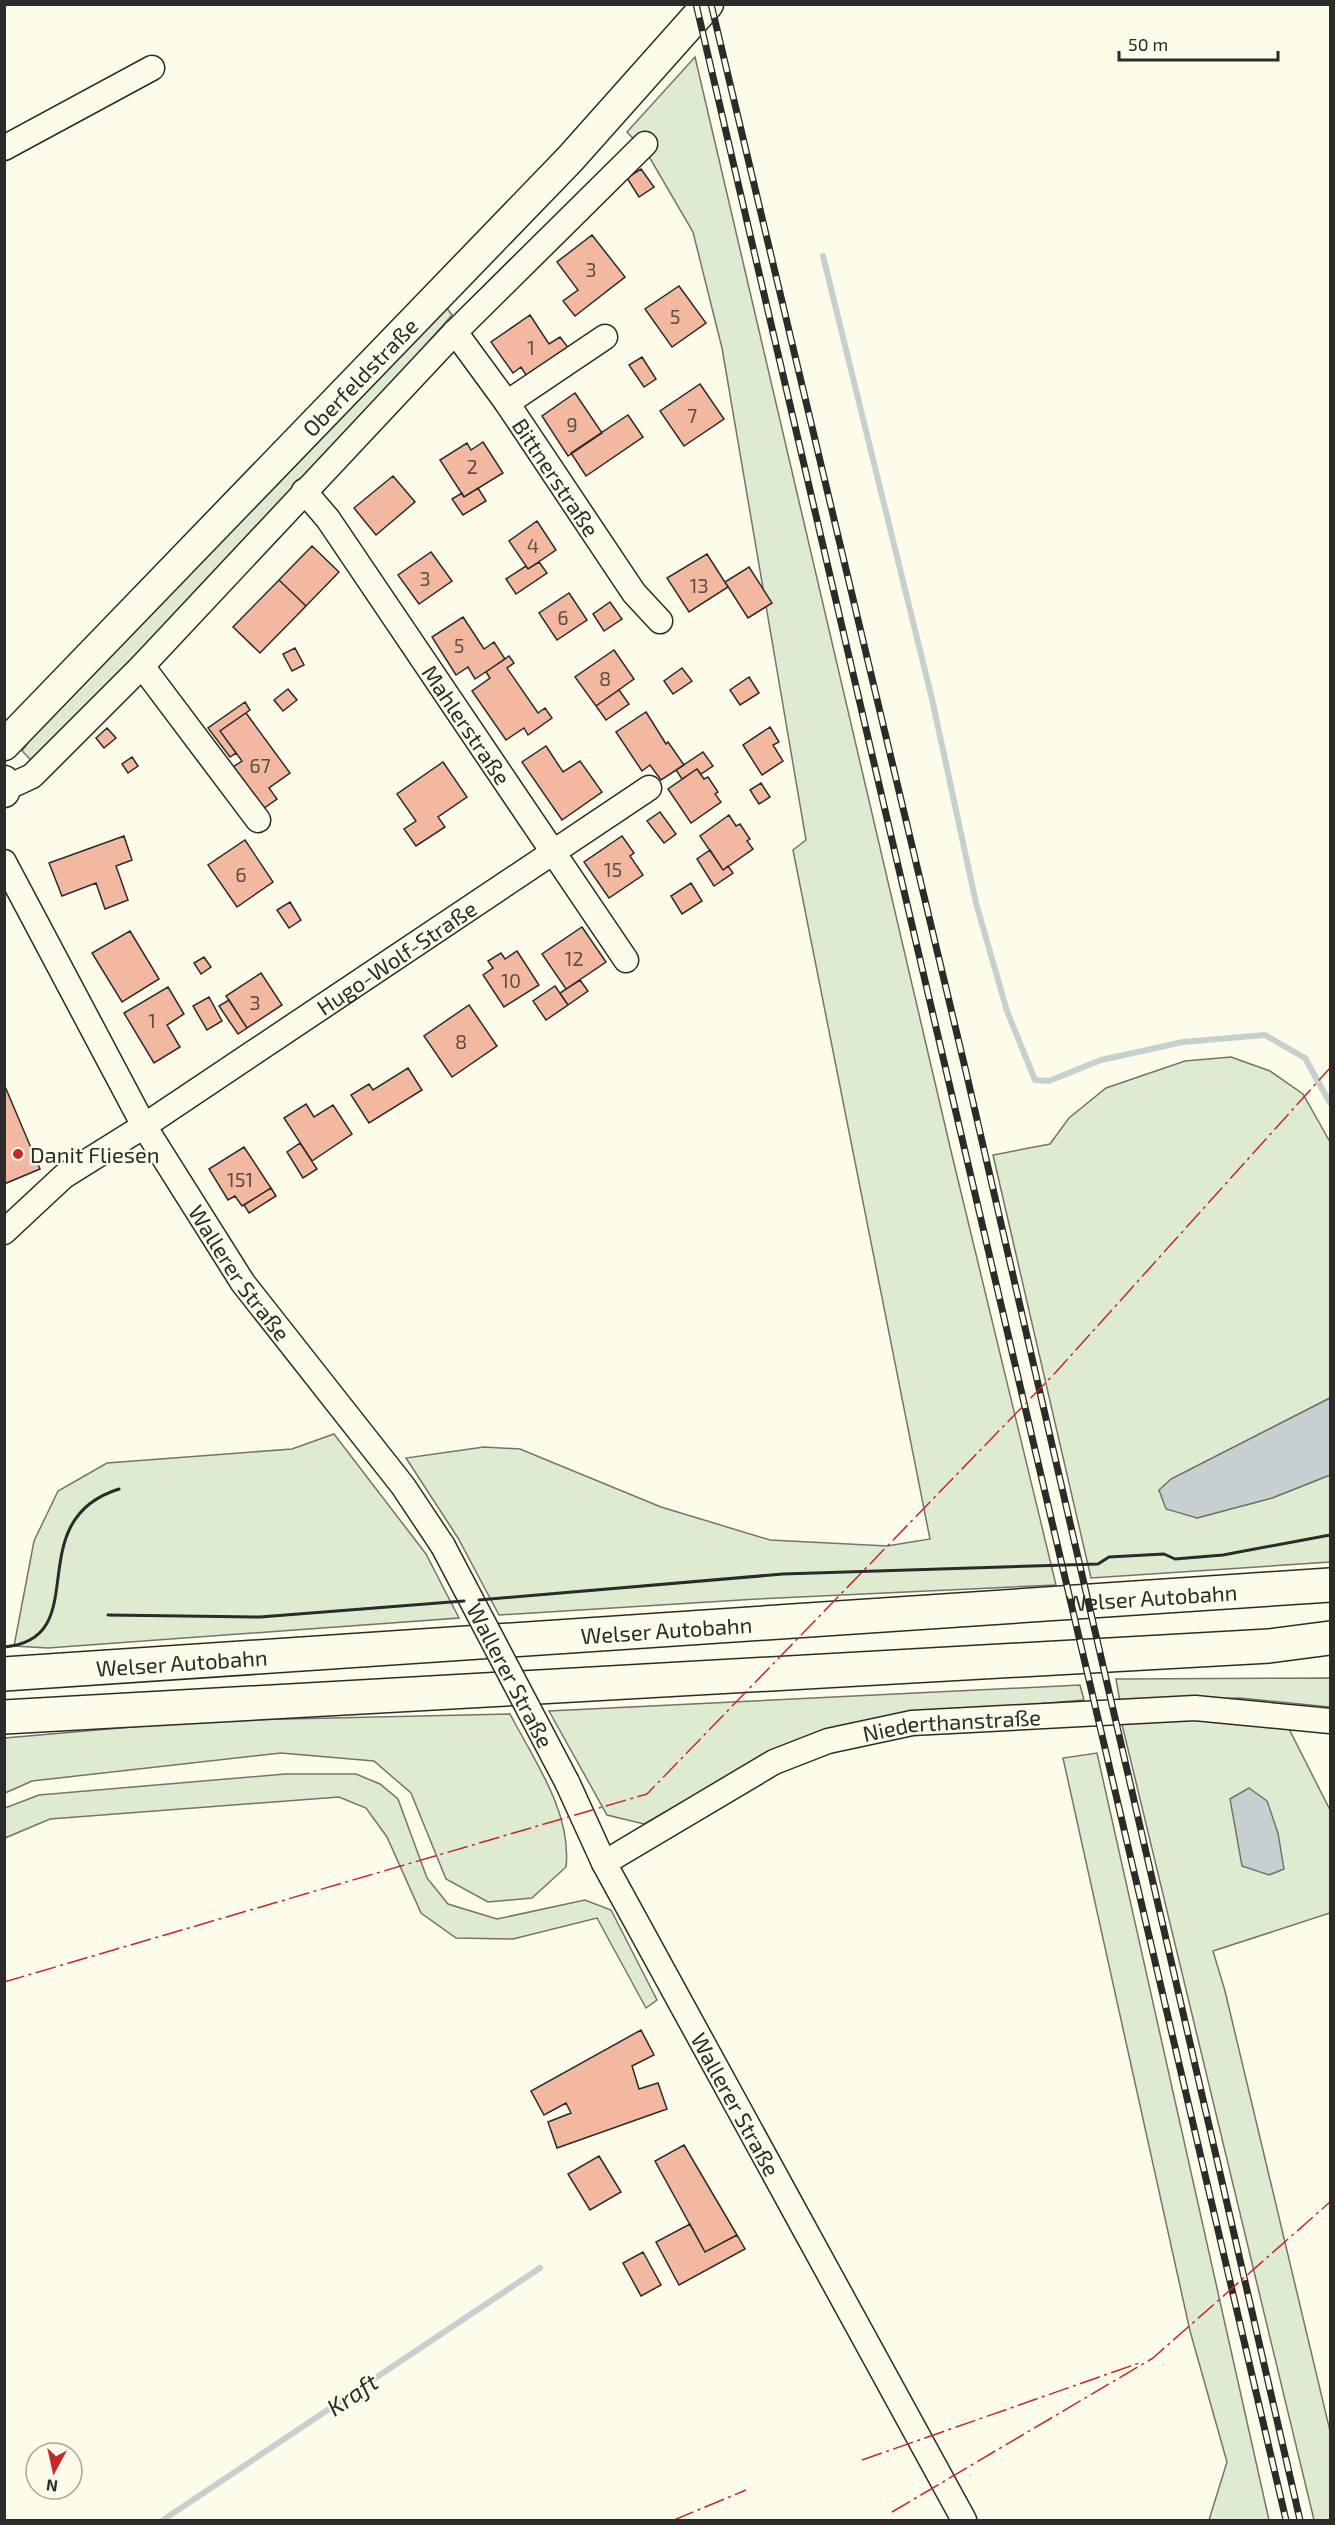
<svg xmlns="http://www.w3.org/2000/svg" width="1335" height="2525" font-family="'Exo 2',sans-serif">
<style>
.green{fill:#deebd1;stroke:#74746e;stroke-width:1.5}
.water{fill:#c7d0d0;stroke:#74746e;stroke-width:1.5}
.lines{fill:none;stroke-linecap:round;stroke-linejoin:round}
.stream{stroke:#c7d0d0;stroke-width:6}
.building{fill:#f2b8a0;stroke:#2b2b2b;stroke-width:1.5}
.minor-casing{stroke:#2b2b2b;stroke-width:27}
.major-casing{stroke:#2b2b2b;stroke-width:33}
.highway-casing{stroke:#2b2b2b;stroke-width:36}
.minor{stroke:#fdfbea;stroke-width:24}
.major{stroke:#fdfbea;stroke-width:30}
.highway{stroke:#fdfbea;stroke-width:33}
.rail-casing{stroke:#2b2b2b;stroke-width:7}
.rail{stroke:#fdfbea;stroke-width:4.5;stroke-dasharray:14;stroke-linecap:butt}
.minor-bridge-casing{stroke:#2b2b2b;stroke-width:27;stroke-linecap:butt}
.minor-bridge{stroke:#fdfbea;stroke-width:24}
.wall{stroke:#2b2b2b;stroke-width:3}
.power{stroke:#c62828;stroke-width:1.5;stroke-dasharray:21 4.5 3 4.5;stroke-linecap:butt}
.poi-dot{fill:#c62828;stroke:#fdfbea;stroke-width:2}
.labels{text-anchor:middle;dominant-baseline:central;stroke-width:4.5;stroke-linejoin:round;paint-order:stroke}
.number-label{font-size:20px;fill:#5d4e48}
.street-label{font-size:22px;fill:#2b2b2b;stroke:#fdfbea}
.poi-label{font-size:22px;fill:#2b2b2b;stroke:#fdfbea;text-anchor:start}
.water-label{font-size:24px;font-style:italic;fill:#2b2b2b;stroke:#fdfbea}
</style>
<rect width="100%" height="100%" fill="#fdfbea"/>
<path class="green" d="M 695,57 L 951,1151 L 1056,1585 L 757,1599 L 499,1615 L 458,1538 L 406,1458 L 484,1447 L 520,1449 L 661,1507 L 770,1540 L 887,1546 L 930,1539 L 793,850 L 806,840 L 722,348 L 693,232 L 647,153 L 627,132 Z
M 443,303 L 452,315 L 236,561 L 33,762 L 22,751 L 54,707 Z
M 1231,1057 L 1270,1071 L 1303,1094 L 1330,1142 L 1330,1398 L 1171,1479 L 1159,1491 L 1197,1518 L 1272,1498 L 1330,1475 L 1330,1562 L 1091,1578 L 993,1155 L 1050,1144 L 1069,1118 L 1106,1088 L 1185,1061 Z
M 334,1434 L 426,1554 L 459,1618 L 48,1648 L 14,1646 L 34,1541 L 58,1491 L 107,1463 L 292,1449 Z
M 1330,1678 L 1330,1707 L 1240,1698 L 1120,1702 L 1116,1679 Z
M 1080,1685 L 1084,1700 L 893,1716 L 697,1794 L 644,1824 L 607,1815 L 549,1711 Z
M 1166,1713 L 1287,1725 L 1330,1810 L 1330,1913 L 1213,1951 L 1225,1991 L 1330,2431 L 1330,2520 L 1314,2520 L 1120,1716 Z
M 510,1714 C 534,1760 572,1813 566,1867 L 532,1898 L 488,1902 L 446,1879 L 411,1793 L 374,1761 L 281,1753 L 32,1781 L 5,1793 L 5,1738 L 201,1721 Z
M 1097,1753 L 1269,2520 L 1209,2520 L 1227,2462 L 1190,2331 L 1063,1758 Z
M 285,1774 L 356,1774 L 380,1784 L 398,1799 L 427,1878 L 448,1904 L 497,1919 L 585,1900 L 611,1910 L 657,2000 L 646,2008 L 597,1918 L 513,1939 L 456,1938 L 421,1913 L 387,1837 L 366,1808 L 339,1797 L 50,1819 L 5,1838 L 5,1808 L 39,1795 Z"/>
<path class="water" d="M 1330,1398 L 1330,1475 L 1272,1498 L 1197,1518 L 1166,1509 L 1159,1490 L 1171,1479 Z
M 1249,1788 L 1267,1801 L 1278,1833 L 1284,1869 L 1269,1875 L 1242,1866 L 1230,1799 Z"/>
<g class="lines">
<path class="stream" d="M 823,256 L 932,699 L 976,903 L 1007,1011 L 1035,1080 L 1049,1081 L 1101,1060 L 1183,1042 L 1265,1035 L 1305,1058 L 1330,1103
M 163,2520 L 540,2268"/>
</g>
<path class="building" d="M 641,169 L 654,187 L 639,197 L 627,178 Z
M 592,235 L 625,277 L 575,316 L 563,301 L 578,290 L 557,262 Z
M 679,286 L 706,323 L 672,347 L 645,309 Z
M 530,315 L 549,344 L 560,337 L 570,350 L 528,378 L 521,367 L 513,373 L 491,342 Z
M 642,357 L 656,379 L 644,387 L 629,365 Z
M 700,384 L 724,419 L 684,446 L 660,411 Z
M 575,393 L 602,433 L 568,456 L 542,416 Z
M 628,415 L 643,437 L 586,476 L 571,453 Z
M 483,442 L 503,473 L 464,497 L 440,460 L 467,443 L 471,450 Z
M 393,476 L 415,502 L 376,535 L 354,508 Z
M 478,488 L 486,501 L 463,515 L 452,499 L 462,493 L 464,497 Z
M 537,521 L 556,550 L 528,569 L 509,541 Z
M 312,546 L 339,572 L 306,606 L 279,580 Z
M 431,552 L 452,581 L 419,604 L 398,575 Z
M 707,554 L 728,587 L 689,612 L 667,578 Z
M 539,562 L 547,573 L 516,594 L 506,579 L 526,566 L 528,569 Z
M 749,567 L 772,603 L 748,618 L 725,582 Z
M 279,580 L 306,606 L 260,653 L 233,627 Z
M 569,593 L 587,620 L 557,640 L 539,613 Z
M 610,602 L 622,619 L 604,631 L 593,614 Z
M 463,617 L 484,649 L 494,642 L 505,659 L 475,679 L 468,667 L 456,675 L 432,637 Z
M 295,648 L 304,665 L 292,671 L 283,654 Z
M 614,650 L 634,679 L 596,706 L 575,677 Z
M 509,656 L 514,663 L 507,668 L 538,713 L 545,708 L 552,718 L 528,735 L 524,728 L 506,740 L 472,691 L 490,678 L 486,672 Z
M 682,668 L 692,681 L 673,694 L 664,681 Z
M 749,677 L 759,693 L 740,705 L 730,690 Z
M 288,689 L 297,700 L 283,711 L 274,700 Z
M 619,690 L 629,704 L 606,720 L 596,706 Z
M 245,702 L 250,710 L 220,731 L 236,753 L 230,757 L 208,728 Z
M 646,712 L 666,744 L 668,742 L 684,765 L 661,780 L 650,765 L 642,771 L 616,732 Z
M 246,713 L 290,773 L 269,788 L 277,799 L 260,811 L 230,769 L 242,761 L 220,731 Z
M 770,727 L 779,742 L 773,745 L 783,761 L 762,775 L 743,745 Z
M 107,728 L 116,738 L 104,748 L 96,738 Z
M 546,746 L 563,772 L 580,761 L 602,792 L 562,820 L 522,762 Z
M 703,752 L 713,766 L 701,774 L 697,769 L 682,779 L 676,770 Z
M 132,757 L 138,766 L 128,773 L 122,764 Z
M 443,762 L 467,797 L 438,817 L 445,827 L 416,846 L 404,829 L 416,821 L 397,794 Z
M 697,769 L 704,779 L 708,777 L 718,792 L 715,794 L 721,802 L 691,823 L 668,789 Z
M 761,783 L 770,797 L 759,804 L 750,790 Z
M 660,812 L 676,834 L 664,843 L 647,821 Z
M 729,815 L 736,826 L 740,824 L 750,839 L 747,841 L 753,849 L 723,870 L 700,836 Z
M 124,836 L 132,860 L 116,866 L 128,900 L 105,909 L 96,883 L 62,896 L 49,863 Z
M 622,836 L 634,853 L 630,856 L 643,875 L 609,898 L 584,862 Z
M 245,840 L 273,882 L 237,907 L 208,865 Z
M 710,850 L 723,870 L 728,866 L 733,873 L 714,886 L 697,859 Z
M 691,883 L 702,901 L 682,914 L 671,896 Z
M 290,902 L 301,920 L 289,928 L 277,910 Z
M 582,927 L 606,962 L 566,989 L 542,954 Z
M 130,931 L 159,979 L 122,1002 L 92,953 Z
M 517,951 L 539,985 L 504,1007 L 483,975 L 493,968 L 488,961 L 501,953 L 505,959 Z
M 204,957 L 211,967 L 201,974 L 194,963 Z
M 261,973 L 282,1005 L 247,1028 L 226,996 Z
M 580,980 L 588,991 L 568,1005 L 560,993 Z
M 555,986 L 568,1005 L 546,1020 L 533,1001 Z
M 168,987 L 184,1014 L 167,1025 L 180,1047 L 154,1063 L 124,1013 Z
M 209,997 L 222,1021 L 207,1030 L 193,1006 Z
M 229,1000 L 247,1028 L 238,1034 L 219,1006 Z
M 469,1005 L 497,1046 L 452,1077 L 424,1036 Z
M 408,1068 L 422,1090 L 369,1123 L 351,1095 L 369,1084 L 373,1090 Z
M 4,1084 L 40,1169 L 4,1184 Z
M 306,1104 L 314,1117 L 333,1105 L 352,1134 L 312,1161 L 284,1118 Z
M 300,1143 L 317,1169 L 303,1178 L 287,1152 Z
M 244,1147 L 271,1188 L 242,1206 L 235,1196 L 228,1200 L 209,1169 Z
M 271,1188 L 276,1196 L 249,1213 L 244,1205 Z
M 641,2030 L 654,2055 L 632,2066 L 639,2089 L 658,2083 L 667,2109 L 557,2148 L 548,2122 L 571,2113 L 566,2103 L 544,2115 L 531,2091 Z
M 684,2145 L 737,2235 L 705,2252 L 655,2161 Z
M 599,2156 L 621,2192 L 590,2210 L 568,2174 Z
M 690,2224 L 705,2252 L 737,2235 L 745,2249 L 679,2285 L 656,2242 Z
M 643,2252 L 661,2285 L 641,2296 L 623,2263 Z"/>
<g class="lines">
<g class="minor-casing">
<g id="minor">
<path d="M 4,148 L 152,68"/>
<path id="s1" d="M 455,332 L 507,403 L 634,593 L 660,621"/>
<path d="M 507,403 L 605,337"/>
<path id="s2" d="M 304,491 L 328,519 L 626,960"/>
<path d="M 142,666 L 258,820"/>
<path d="M 6,788 L 32,776 L 142,666 L 455,332 L 645,144"/>
<path id="s3" d="M 4,862 L 144,1126 L 243,1283 L 403,1486 L 443,1546"/>
<path id="s4" d="M 4,1232 L 64,1176 L 144,1126 L 649,788"/>
<path id="s5" d="M 567,1782 L 604,1863 L 964,2520"/>
<path id="s6" d="M 604,1863 L 774,1762 L 828,1741 L 912,1723 L 1195,1708 L 1330,1721"/>
</g>
</g>
<g class="major-casing">
<g id="major">
<path id="s7" d="M 4,745 L 570,159 L 708,4"/>
<path d="M 4,781 L 4,792"/>
</g>
</g>
<g class="highway-casing">
<g id="highway">
<path id="s8" d="M 4,1674 L 1330,1585"/>
<path d="M 4,1717 L 1269,1646 L 1330,1638"/>
</g>
</g>
<use href="#minor" class="minor"/>
<use href="#major" class="major"/>
<use href="#highway" class="highway"/>
<g class="rail-casing">
<path id="rail" d="M 696,4 L 1286,2520
M 711,4 L 967,1076 L 1300,2520"/>
</g>
<use href="#rail" class="rail"/>
<g class="minor-bridge-casing">
<g id="minor-bridge">
<path id="s9" d="M 443,1546 L 567,1782"/>
</g>
</g>
<use href="#minor-bridge" class="minor-bridge"/>
<path class="wall" d="M 479,1600 L 783,1574 L 1098,1564 L 1109,1557 L 1164,1554 L 1175,1559 L 1223,1555 L 1330,1535
M 108,1615 L 260,1617 L 464,1601
M 4,1647 C 97,1639 17,1521 119,1489"/>
<path class="power" d="M 4,1982 L 647,1794 L 1056,1372 L 1330,1068
M 862,2460 L 1142,2362
M 892,2512 L 1153,2358 L 1330,2202
M 674,2520 L 746,2490"/>
</g>
<circle class="poi-dot" cx="18" cy="1154" r="6"/>
<g class="labels">
<g class="number-label">
<text x="591" y="269">3</text>
<text x="675" y="316">5</text>
<text x="531" y="347">1</text>
<text x="692" y="415">7</text>
<text x="572" y="424">9</text>
<text x="472" y="466">2</text>
<text x="533" y="545">4</text>
<text x="425" y="578">3</text>
<text x="699" y="585">13</text>
<text x="563" y="617">6</text>
<text x="459" y="645">5</text>
<text x="605" y="678">8</text>
<text x="260" y="765">67</text>
<text x="613" y="869">15</text>
<text x="241" y="874">6</text>
<text x="574" y="958">12</text>
<text x="511" y="980">10</text>
<text x="255" y="1002">3</text>
<text x="152" y="1020">1</text>
<text x="461" y="1041">8</text>
<text x="240" y="1179">151</text>
</g>
<g class="street-label">
<text stroke="none"><textPath href="#s7" startOffset="512">Oberfeldstraße</textPath></text>
<text stroke="none"><textPath href="#s1" startOffset="177">Bittnerstraße</textPath></text>
<text stroke="none"><textPath href="#s2" startOffset="285">Mahlerstraße</textPath></text>
<text stroke="none"><textPath href="#s4" startOffset="480">Hugo-Wolf-Straße</textPath></text>
<text stroke="none"><textPath href="#s3" startOffset="474">Wallerer Straße</textPath></text>
<text stroke="none"><textPath href="#s8" startOffset="1150">Welser Autobahn</textPath></text>
<text stroke="none"><textPath href="#s8" startOffset="664">Welser Autobahn</textPath></text>
<text stroke="none"><textPath href="#s8" startOffset="178">Welser Autobahn</textPath></text>
<text stroke="none"><textPath href="#s9" startOffset="146">Wallerer Straße</textPath></text>
<text stroke="none"><textPath href="#s6" startOffset="381">Niederthanstraße</textPath></text>
<text stroke="none"><textPath href="#s5" startOffset="364">Wallerer Straße</textPath></text>
</g>
<g class="poi-label">
<text x="30" y="1154">Danit Fliesen</text>
</g>
<g class="water-label">
<text transform="translate(352 2394) rotate(-34)">Kraft</text>
</g>
</g>
<rect width="1335" height="2525" fill="none" stroke="#2b2b2b" stroke-width="12"/>
<g transform="translate(54 2471) rotate(188)"><circle r="28" fill="#fdfbea" stroke="#a9a89e" stroke-width="1.5"/>
<path d="M0-4.5L10 22L0 15L-10 22Z" fill="#c62828"/>
<text y="-9" font-size="16" font-weight="bold" text-anchor="middle" fill="#2b2b2b">N</text>
</g>
<path d="M1119 51v9h159v-9" fill="none" stroke="#2b2b2b" stroke-width="3"/>
<text x="1128" y="51" font-size="18" fill="#2b2b2b" stroke="#fdfbea" stroke-width="4.5" paint-order="stroke">50 m</text>
</svg>
